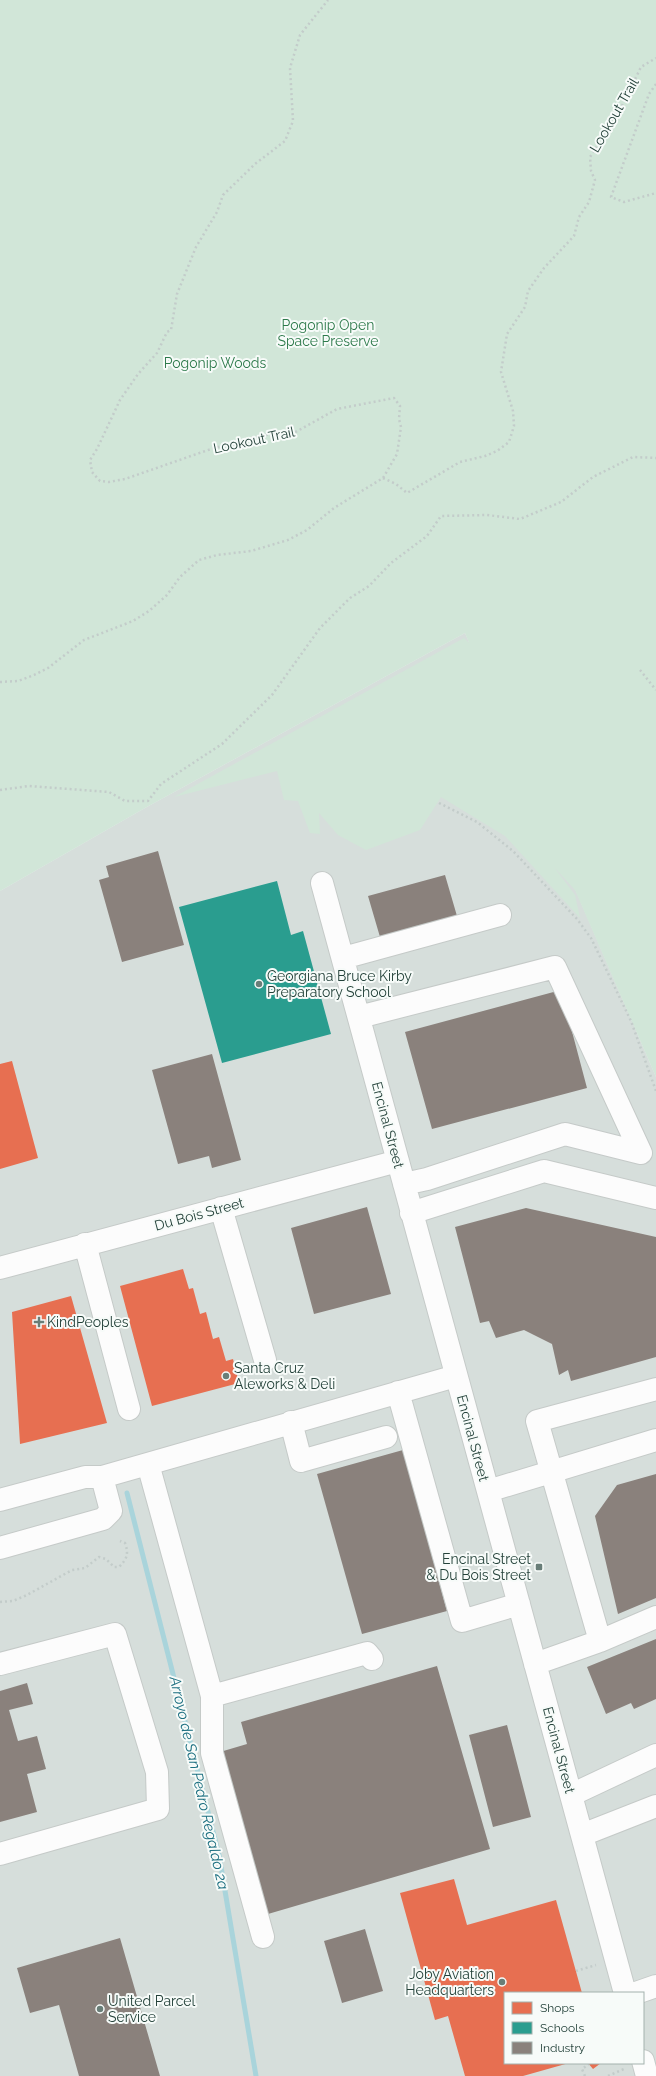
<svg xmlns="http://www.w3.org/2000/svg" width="656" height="2076" font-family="Raleway,sans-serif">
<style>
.built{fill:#d6dedb;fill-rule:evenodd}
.green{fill:#d1e6d8}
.shops{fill:#e76f51}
.schools{fill:#2a9d8f}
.industry{fill:#8a817c}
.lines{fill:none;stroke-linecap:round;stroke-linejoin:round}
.stream{stroke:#a9d4db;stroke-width:5}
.minor-casing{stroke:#c5cac8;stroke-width:24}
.path{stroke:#c3ccca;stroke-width:2.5;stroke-dasharray:2 3;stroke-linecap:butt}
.minor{stroke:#fcfcfc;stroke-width:22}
.poi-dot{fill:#697e78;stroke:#f7fbf9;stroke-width:1.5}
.labels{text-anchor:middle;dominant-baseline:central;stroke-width:4;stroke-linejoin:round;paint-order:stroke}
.street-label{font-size:14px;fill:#24423a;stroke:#f7fbf9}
.park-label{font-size:14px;fill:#2d7a4b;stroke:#f7fbf9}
.poi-label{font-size:14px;fill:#24423a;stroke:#f7fbf9;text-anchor:start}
.water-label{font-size:15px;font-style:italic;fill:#1c6f80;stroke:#f7fbf9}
</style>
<rect width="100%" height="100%" fill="#e8edeb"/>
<path class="built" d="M 465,633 L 656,1077 L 656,2076 L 0,2076 L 0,891 L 145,808 ZM 505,1993 L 643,1993 L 643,2063 L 505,2063 Z"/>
<path class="green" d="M 0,0 L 656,0 L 656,1077 L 575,890 L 554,867 L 575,895 L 580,918 L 505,836 L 441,797 L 420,830 L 366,850 L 338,835 L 319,813 L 320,834 L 310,833 L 298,801 L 284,800 L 277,771 L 174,797 L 464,638 L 469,643 L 465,633 L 145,808 L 0,891 Z"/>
<path class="shops" d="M 12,1061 L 38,1158 L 0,1169 L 0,1064 Z
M 183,1269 L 189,1289 L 193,1288 L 200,1314 L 206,1312 L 213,1339 L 219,1337 L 226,1361 L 233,1359 L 239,1383 L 152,1406 L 120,1286 Z
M 71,1296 L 107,1423 L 20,1444 L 12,1312 Z
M 454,1879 L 467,1925 L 556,1900 L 582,1993 L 505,1993 L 505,2063 L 569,2063 L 523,2076 L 465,2076 L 448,2016 L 435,2020 L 400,1893 Z
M 588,2063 L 601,2063 L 593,2069 Z"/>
<path class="schools" d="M 277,881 L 291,935 L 303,931 L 331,1034 L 222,1063 L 179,907 Z"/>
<path class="industry" d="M 158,851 L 184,945 L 122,962 L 99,880 L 109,877 L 106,866 Z
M 445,875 L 457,916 L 380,937 L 368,896 Z
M 561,990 L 587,1088 L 432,1129 L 405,1032 Z
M 212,1054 L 241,1160 L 212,1168 L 209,1156 L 178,1164 L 152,1070 Z
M 367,1207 L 391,1294 L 314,1314 L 291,1228 Z
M 526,1208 L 656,1237 L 656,1357 L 571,1381 L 568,1370 L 559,1375 L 552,1344 L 524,1330 L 496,1338 L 489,1321 L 480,1323 L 455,1227 Z
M 403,1450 L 447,1611 L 362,1634 L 317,1474 Z
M 656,1474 L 656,1598 L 618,1614 L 595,1516 L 617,1485 Z
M 656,1639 L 656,1699 L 634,1709 L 631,1703 L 606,1714 L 587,1667 Z
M 437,1666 L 490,1849 L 268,1914 L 220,1752 L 247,1744 L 241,1722 Z
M 27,1683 L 33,1704 L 9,1710 L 18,1741 L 37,1736 L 46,1769 L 27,1774 L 37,1812 L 0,1822 L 0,1691 Z
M 507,1725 L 531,1817 L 493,1827 L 469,1735 Z
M 365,1929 L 383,1991 L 342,2003 L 324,1941 Z
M 120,1938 L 160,2076 L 79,2076 L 59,2005 L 30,2013 L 17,1968 Z"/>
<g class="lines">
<path class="stream" d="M 127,1493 L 219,1855 L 256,2076"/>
<g class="minor-casing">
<path id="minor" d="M 322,883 L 625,1993
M 343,958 L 500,915
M 359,1017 L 555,967 L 641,1153 L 565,1134 L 427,1179 L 404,1184
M 221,1208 L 265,1360
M 411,1213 L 544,1171 L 656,1198
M 85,1244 L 129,1409
M 0,1268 L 398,1161
M 656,1389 L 537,1421 L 600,1641 L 656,1617
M 398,1392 L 462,1621 L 519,1604
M 291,1422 L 301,1461 L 386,1437
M 148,1464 L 212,1696 L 212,1753 L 263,1937
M 102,1477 L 456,1376
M 488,1491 L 656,1440
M 0,1500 L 85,1477 L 102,1477 L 111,1511 L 103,1519 L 0,1548
M 0,1664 L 115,1634 L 157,1772 L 158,1809 L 0,1854
M 535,1664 L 600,1641
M 212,1696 L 367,1653 L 372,1659
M 571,1795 L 656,1755
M 582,1835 L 656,1806
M 636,1993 L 656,1986
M 643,2061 L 647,2076"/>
</g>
<path class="path" d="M 656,84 L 649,94 L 611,197 L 624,202 L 656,193
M 383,478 L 396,484 L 407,493 L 460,462 L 485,456 L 497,451 L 509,442 L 514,426 L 513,411 L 501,372 L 507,334 L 525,307 L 528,291 L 544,268 L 574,236 L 579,217 L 589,202 L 595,180 L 591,171 L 590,157 L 620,110 L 641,67 L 656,58
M 640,670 L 656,690
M 0,682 L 18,681 L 34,675 L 48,668 L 84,640 L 133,621 L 149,611 L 167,595 L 180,577 L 199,560 L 217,555 L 251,551 L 288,540 L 307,530 L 334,508 L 383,478 L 397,454 L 401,427 L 399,419 L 400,406 L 394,398 L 337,409 L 292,434 L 270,434 L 255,437 L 211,449 L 125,479 L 109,482 L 100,481 L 92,472 L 90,460 L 97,449 L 120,400 L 138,374 L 157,353 L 167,332 L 171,330 L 177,294 L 196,247 L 217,212 L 223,195 L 255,164 L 285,141 L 293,121 L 290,68 L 300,35 L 328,0
M 0,790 L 29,786 L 109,792 L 125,801 L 148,801 L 161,784 L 222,744 L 272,695 L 320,628 L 350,598 L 369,586 L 391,563 L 427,536 L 441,516 L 487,515 L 520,519 L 561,502 L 593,477 L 633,457 L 656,458
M 439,803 L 477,822 L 513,851 L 577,919 L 591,938 L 631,1021 L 656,1091
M 0,1602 L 13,1601 L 27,1595 L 72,1570 L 85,1568 L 99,1557 L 106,1559 L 114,1567 L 119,1567 C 127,1559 129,1554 125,1543 L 120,1541
M 576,1971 L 596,1965
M 585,2076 L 582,2069 L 589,2064
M 608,2076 L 624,2069"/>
<use href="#minor" class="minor"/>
</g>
<g class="poi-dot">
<circle cx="259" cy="984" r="4"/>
<path d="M37 1316h4v4h4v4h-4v4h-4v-4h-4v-4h4z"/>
<circle cx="226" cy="1376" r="4"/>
<rect x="535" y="1563" width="8" height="8" rx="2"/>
<circle cx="502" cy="1982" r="4"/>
<circle cx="100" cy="2009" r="4"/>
</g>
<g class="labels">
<g class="street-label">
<text transform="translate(614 115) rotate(-60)">Lookout Trail</text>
<text transform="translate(254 440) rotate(-12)">Lookout Trail</text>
<text transform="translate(388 1125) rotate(75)">Encinal Street</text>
<text transform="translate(199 1214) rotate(-15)">Du Bois Street</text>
<text transform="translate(473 1438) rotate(75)">Encinal Street</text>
<text transform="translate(559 1750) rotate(75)">Encinal Street</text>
</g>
<g class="park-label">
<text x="328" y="325">Pogonip Open<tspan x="328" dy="16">Space Preserve</tspan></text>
<text x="215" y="363">Pogonip Woods</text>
</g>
<g class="poi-label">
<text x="267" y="976">Georgiana Bruce Kirby<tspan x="267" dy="16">Preparatory School</tspan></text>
<text x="47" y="1322">KindPeoples</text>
<text x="234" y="1368">Santa Cruz<tspan x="234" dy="16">Aleworks &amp; Deli</tspan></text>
<text x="531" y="1559" text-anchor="end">Encinal Street<tspan x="531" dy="16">&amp; Du Bois Street</tspan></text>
<text x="494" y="1974" text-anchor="end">Joby Aviation<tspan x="494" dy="16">Headquarters</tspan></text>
<text x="108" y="2001">United Parcel<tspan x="108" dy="16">Service</tspan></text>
</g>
<g class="water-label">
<text transform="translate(199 1783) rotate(77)">Arroyo de San Pedro Regaldo 2a</text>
</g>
</g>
<rect x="504" y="1992" width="140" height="72" fill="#f7fbf9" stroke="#a3b1ad"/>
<rect x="512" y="2002" width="20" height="12" fill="#e76f51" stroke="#a3b1ad"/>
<text x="540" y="2012" font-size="12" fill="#24423a">Shops</text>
<rect x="512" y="2022" width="20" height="12" fill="#2a9d8f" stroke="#a3b1ad"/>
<text x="540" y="2032" font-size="12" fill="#24423a">Schools</text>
<rect x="512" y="2042" width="20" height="12" fill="#8a817c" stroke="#a3b1ad"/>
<text x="540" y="2052" font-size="12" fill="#24423a">Industry</text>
</svg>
